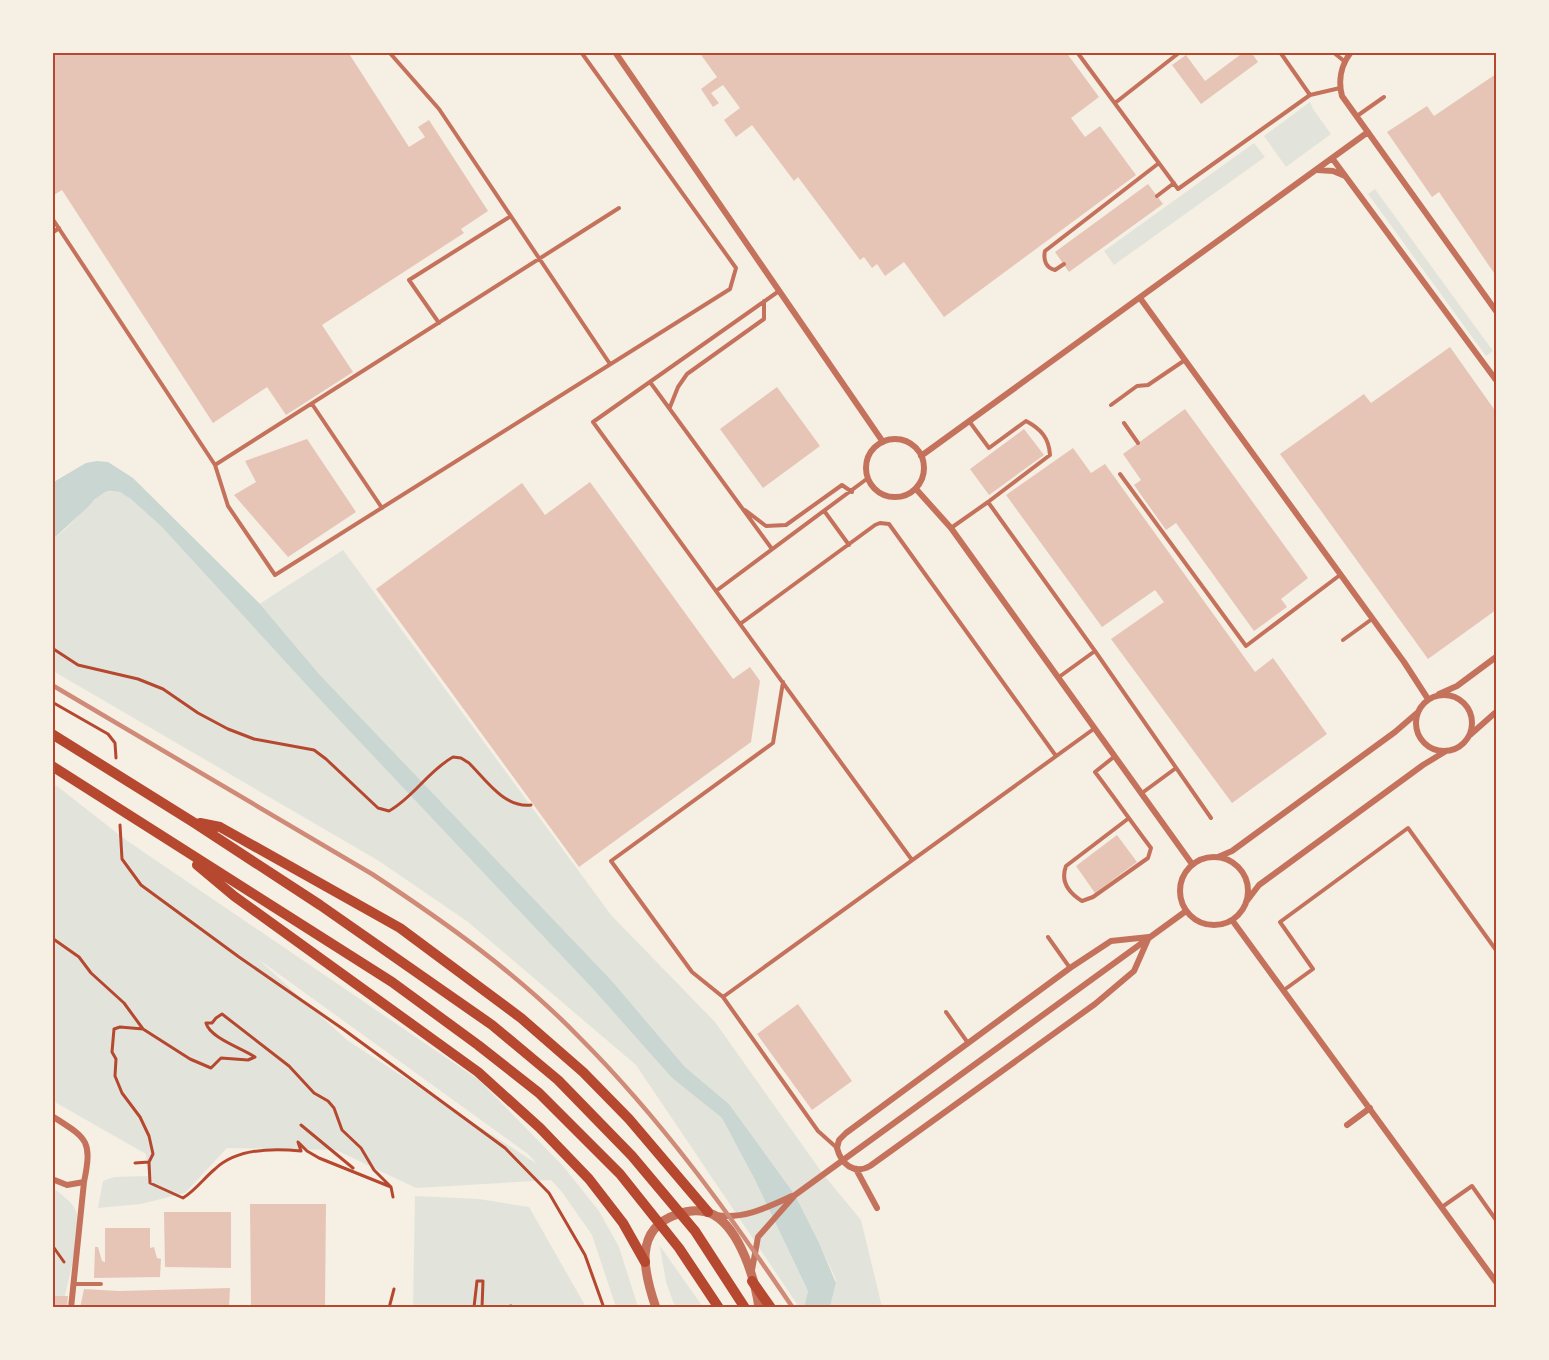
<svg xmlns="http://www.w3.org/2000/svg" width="1549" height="1360" font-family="'Titillium Web',sans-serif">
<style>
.green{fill:#e2e4dc;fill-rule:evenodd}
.water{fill:#c9d6d2}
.building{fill:#e6c5b7}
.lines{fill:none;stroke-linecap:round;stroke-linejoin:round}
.path{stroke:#b5482f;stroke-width:3}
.service{stroke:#c5725c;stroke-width:4}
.minor{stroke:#c5725c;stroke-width:6}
.tertiary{stroke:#c5725c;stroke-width:9}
.primary{stroke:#b5482f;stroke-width:10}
.rail{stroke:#cf8b77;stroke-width:4.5}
.neatline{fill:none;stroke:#b5482f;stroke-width:2}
</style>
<rect width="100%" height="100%" fill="#f6efe4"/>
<path class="green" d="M 1310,102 L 1313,109 L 1331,134 L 1286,167 L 1264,136 Z
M 1254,143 L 1265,157 L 1114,265 L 1104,251 Z
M 1375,189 L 1493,351 L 1486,356 L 1368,194 Z
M 105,492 C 109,492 114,491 119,492 C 141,497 223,593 244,614 L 343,550 L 611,915 L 715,1022 L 823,1174 L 861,1220 L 882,1307 L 830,1307 L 836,1283 L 835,1277 L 795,1195 L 729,1104 L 685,1067 L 612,981 L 319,674 L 260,604 L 244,615 L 326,706 L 593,989 L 672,1078 L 722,1118 L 755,1180 L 808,1291 L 804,1307 L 799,1307 L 636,1065 L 468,922 L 379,861 L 53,671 L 53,539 C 72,526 85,505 105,492 Z
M 53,783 L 126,840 L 479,1080 L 563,1166 L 599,1211 L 619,1247 L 638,1307 L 616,1307 L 592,1235 L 562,1192 L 551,1180 L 416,1188 L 336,1150 L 227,1148 L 185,1193 L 141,1204 L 98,1208 L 103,1181 L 114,1177 L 148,1176 L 146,1154 L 53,1101 ZM 258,959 L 528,1154 L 537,1164 L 347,1040 Z
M 52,1187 C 60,1194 72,1201 76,1211 C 83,1228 69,1276 65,1296 L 53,1296 Z
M 415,1196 L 479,1199 L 529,1207 L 586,1307 L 413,1308 Z
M 660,1247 L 660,1246 L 703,1307 L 675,1307 L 666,1282 Z"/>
<path class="water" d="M 97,461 L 108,462 L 133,478 L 260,604 L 319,674 L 612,981 L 685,1067 L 729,1104 L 795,1195 L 819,1243 L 836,1283 L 830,1307 L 804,1307 L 808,1291 L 755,1180 L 722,1118 L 672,1078 L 593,989 L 326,706 L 162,527 L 131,499 L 120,492 L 110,491 L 105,492 L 94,500 L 88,507 L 53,539 L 52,483 L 86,463 Z"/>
<path class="building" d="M 52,52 L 348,52 L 409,147 L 425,137 L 418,127 L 429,120 L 488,211 L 461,229 L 464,233 L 322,325 L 353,372 L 286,415 L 267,387 L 213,423 L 62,190 L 52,196 Z
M 699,52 L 1066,52 L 1099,97 L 1071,118 L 1085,137 L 1100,126 L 1136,175 L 944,317 L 904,262 L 885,276 L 877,264 L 872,268 L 864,257 L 860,260 L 798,177 L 794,181 L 752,125 L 736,137 L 724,120 L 740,108 L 723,85 L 711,93 L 719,103 L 713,107 L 701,89 L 717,77 Z
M 1244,52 L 1251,52 L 1258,62 L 1201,104 L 1172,65 L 1186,55 L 1205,81 Z
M 1496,74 L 1496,276 L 1439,192 L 1432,197 L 1387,132 L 1427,106 L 1434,116 Z
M 1148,184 L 1163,204 L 1069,272 L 1055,252 Z
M 1450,347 L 1496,412 L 1496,610 L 1428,659 L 1280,454 L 1364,394 L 1371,403 Z
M 777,387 L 820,446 L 763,488 L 720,429 Z
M 1185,409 L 1308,578 L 1281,599 L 1287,607 L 1254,631 L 1176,523 L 1166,530 L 1134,485 L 1141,480 L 1123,454 Z
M 1024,429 L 1044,455 L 989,495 L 970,469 Z
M 307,439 L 356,512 L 288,557 L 234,495 L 256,482 L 245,461 Z
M 1073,448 L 1091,473 L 1105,464 L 1255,672 L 1273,658 L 1327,734 L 1232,803 L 1111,639 L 1164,602 L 1155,590 L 1102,627 L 1006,495 Z
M 590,482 L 733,679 L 750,667 L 760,681 L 751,742 L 579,867 L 376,589 L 522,483 L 545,515 Z
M 1117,835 L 1137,862 L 1095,893 L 1076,866 Z
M 798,1004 L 852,1081 L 812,1110 L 757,1034 Z
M 250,1204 L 326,1204 L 325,1306 L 251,1308 Z
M 164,1212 L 231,1212 L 231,1268 L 165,1267 Z
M 105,1228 L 150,1228 L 150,1248 L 154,1247 L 157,1258 L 161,1259 L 160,1277 L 94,1278 L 95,1247 L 98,1247 L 102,1261 L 105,1262 Z
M 230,1288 L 229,1308 L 80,1308 L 84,1289 L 119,1291 Z
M 52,1296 L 68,1296 L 67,1308 L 52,1308 Z"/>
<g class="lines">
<path class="path" d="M 52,648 L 78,665 L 138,679 L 163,689 L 198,713 L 228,729 L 254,739 L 314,750 L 326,759 L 378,808 L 389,811 C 414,797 428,771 453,757 L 461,758 L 469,763 C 486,780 504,808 531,805
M 52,702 L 108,734 L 115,743 L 116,758
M 120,825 L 122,859 L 141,885 L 239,957 L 343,1029 L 505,1148 L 549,1193 L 585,1255 L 604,1308
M 52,938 L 79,957 L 91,973 L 124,1003 L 143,1029 L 120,1027 L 114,1029 L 112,1052 L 116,1059 L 115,1076 L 122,1093 L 140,1117 L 149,1136 L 153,1154 L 149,1162 L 135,1163
M 143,1029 L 190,1059 L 211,1068 L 221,1058 L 248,1060 L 255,1057 C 242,1048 210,1038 206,1023 L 212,1023 L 216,1018 L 222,1014 L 289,1066 L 314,1093 L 328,1101 L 334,1108 L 342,1130 L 361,1148 L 374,1170 L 391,1187
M 301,1125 L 353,1168
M 149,1162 L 150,1183 L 183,1198 C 196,1190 204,1178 215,1169 C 237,1148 273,1148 301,1151 L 298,1142 L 307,1151 L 319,1158 L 391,1187 L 393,1197
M 52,1245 L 64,1262
M 389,1308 L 394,1289
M 463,1308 L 474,1307 L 477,1281 L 483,1281 L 482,1308
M 503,1308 L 511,1306"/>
<path class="service" d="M 389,52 L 439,109 L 610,364
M 1077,52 L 1178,189 L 1310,95 L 1340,88
M 1280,52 L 1310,95
M 1333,52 L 1344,61
M 1115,103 L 1180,52
M 1357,116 L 1384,97
M 1157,196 L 1174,183
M 52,218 L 215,465 L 228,506 L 275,575 L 730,289 L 736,268 L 581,52
M 52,233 L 59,228
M 1064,264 L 1055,270 C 1046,268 1043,260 1045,251 L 1159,163
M 779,291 L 593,422 L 912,860
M 439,323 L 409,280 L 511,216
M 650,382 L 772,549
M 312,404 L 382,508
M 1111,405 L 1137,386 L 1148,385 L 1185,360
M 670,407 L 678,387 L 687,374 L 764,319 L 764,301
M 969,421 L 989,448 L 1026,421 C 1041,429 1049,438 1050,455 L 988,502
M 1124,423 L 1138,443
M 215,465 L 619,208
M 1120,474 L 1246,646 L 1340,575
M 745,510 L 766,526 L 786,525 L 842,485 L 852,492
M 825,512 L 849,545
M 951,528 L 988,502 L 1095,651 L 1059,677
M 716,591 L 868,478
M 740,624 L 875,525 L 880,523 L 889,524 L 1056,756
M 1343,640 L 1372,619
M 1095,651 L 1211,818
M 783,682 L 773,743 L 611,861 L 692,972 L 723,997 L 1095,728
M 1115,756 L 1095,772 C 1114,797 1132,823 1151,848 L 1148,858 L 1093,897 L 1082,901 C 1069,893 1060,882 1066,866 L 1129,818
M 1142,793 L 1176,768
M 1048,937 L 1070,968
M 1284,990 L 1313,969 L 1280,922 L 1408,828 L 1496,950
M 723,997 L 818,1131 L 837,1148
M 946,1012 L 968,1043
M 1442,1207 L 1472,1186 L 1496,1220
M 75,1284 L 101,1284"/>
<path class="minor" d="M 615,52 L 883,442
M 1351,52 C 1341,65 1338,81 1342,96 L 1496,311
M 1332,158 L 1496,380
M 1317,170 L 1333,171 L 1345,176
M 1140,298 L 1404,662 L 1428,699
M866 468a29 29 0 1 1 58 0a29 29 0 1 1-58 0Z
M 921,456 L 1368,132
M 916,489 L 951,528 L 1192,864
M 1439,694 L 1457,686 L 1496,657
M1416 723a28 28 0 1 1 56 0a28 28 0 1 1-56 0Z
M 1470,735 L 1496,712
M 1218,857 L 1232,851 L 1395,732 L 1417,713
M1180 891a34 34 0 1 1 68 0a34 34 0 1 1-68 0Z
M 1246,902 L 1259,885 L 1423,765 L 1446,751
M 1232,920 L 1496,1282
M 1149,937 L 1134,971 L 1095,1004 L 870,1166 C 854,1175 841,1164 837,1148 L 839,1140 L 846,1133 L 1070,968 L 1111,941 Z
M 52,1116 C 86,1138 93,1139 84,1182 L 67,1185 L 52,1179
M 1347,1125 L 1370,1108
M 856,1169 L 877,1208
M 716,1215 C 743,1220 768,1207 792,1196
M 752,1270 L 758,1237 L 795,1195 L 1186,911
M 71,1308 L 84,1182"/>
<path class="tertiary" d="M 656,1308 C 644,1273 632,1229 678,1214 C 688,1210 703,1209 714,1215 C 740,1230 755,1279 759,1308"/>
<path class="primary" d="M 52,734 L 193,822 L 320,905 L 492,1025 L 558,1080 L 632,1156 L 695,1231 L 745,1308
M 52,766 L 392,982 L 478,1045 L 539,1093 L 620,1174 L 679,1248 L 719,1308
M 200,823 L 220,827 L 400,928 L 521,1018 L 583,1072 L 629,1119 L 708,1212
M 197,865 L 234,896 L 478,1072 L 540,1128 L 589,1179 L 623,1223 L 645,1262
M 752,1281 L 771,1308"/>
<path class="rail" d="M 52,685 L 372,874 C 445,922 518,974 579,1037 C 661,1119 728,1212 793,1308"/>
</g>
<rect width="1549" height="1360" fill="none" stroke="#f6efe4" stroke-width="108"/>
<rect x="54" y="54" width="1441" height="1252" class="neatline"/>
</svg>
